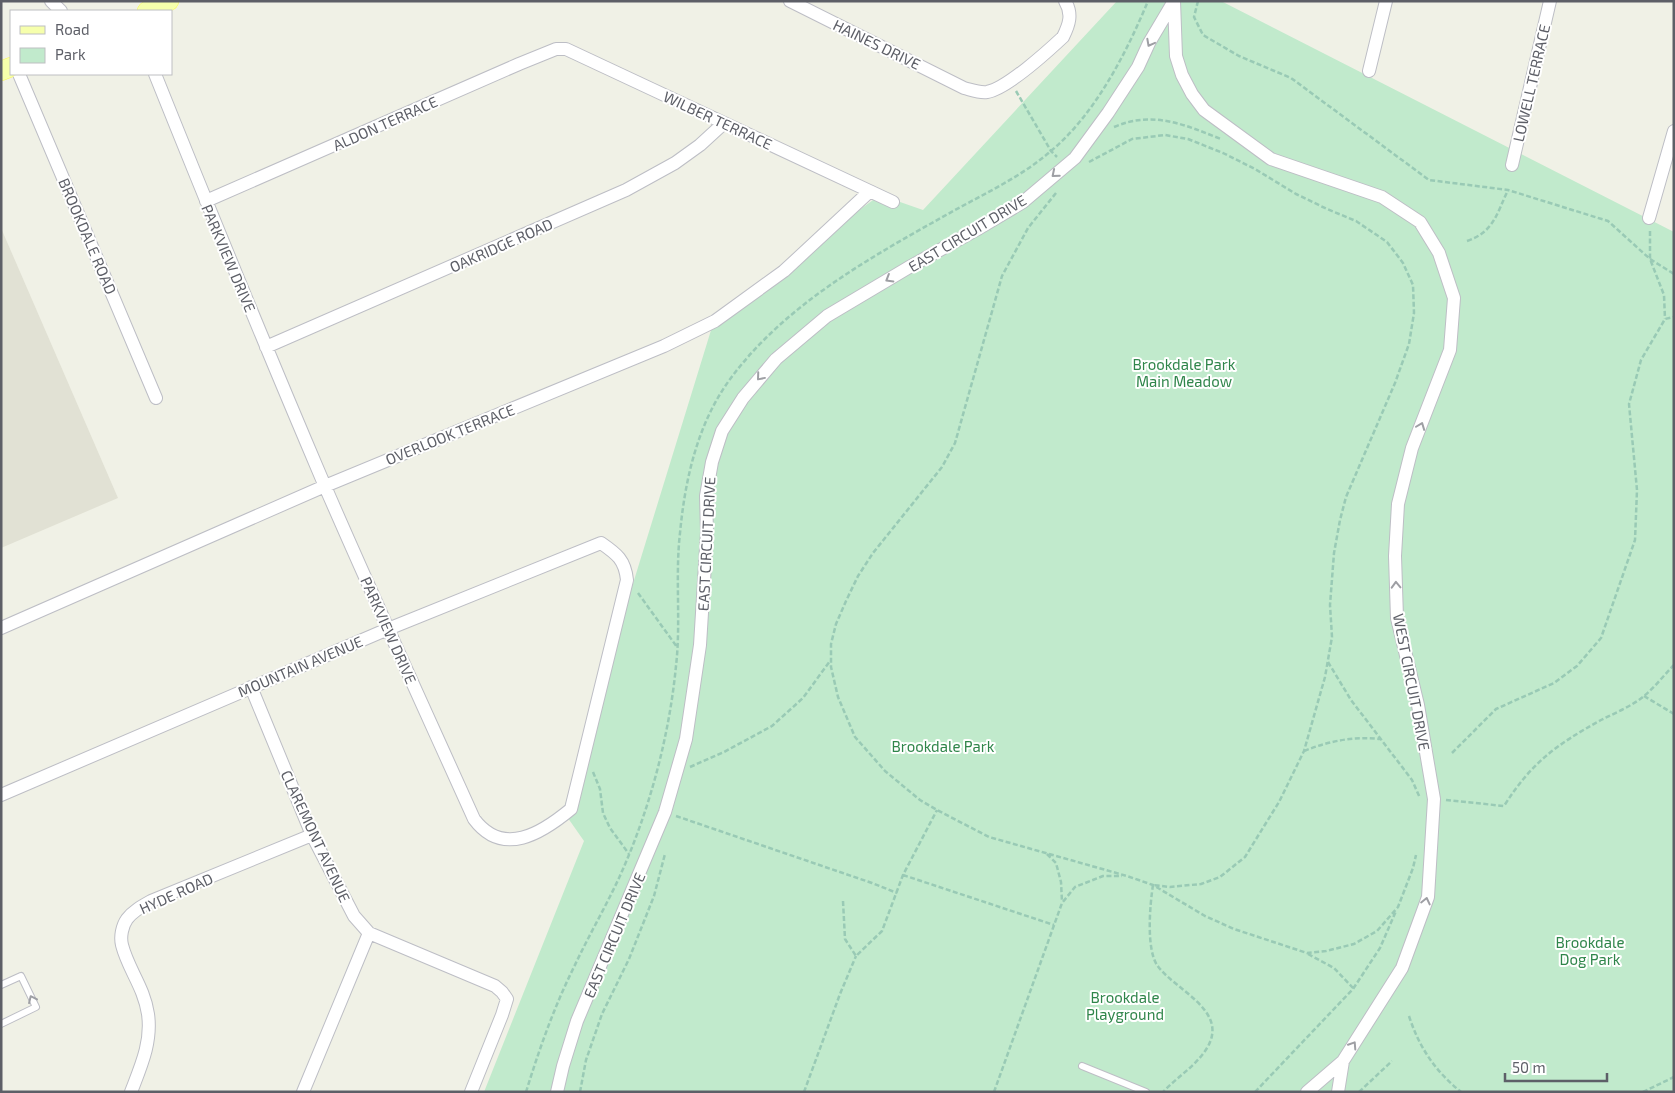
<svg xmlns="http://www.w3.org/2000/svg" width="1675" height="1093" font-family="'Exo 2',sans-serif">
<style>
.education{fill:#e1e1d4}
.green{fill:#c1eacc}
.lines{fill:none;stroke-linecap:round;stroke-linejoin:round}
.lane-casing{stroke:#bdbec5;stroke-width:8}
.street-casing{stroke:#bdbec5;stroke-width:14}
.primary-casing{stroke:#fbfa54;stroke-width:20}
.path{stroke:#99cab5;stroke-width:2.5;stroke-dasharray:5 2.5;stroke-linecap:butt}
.lane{stroke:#fff;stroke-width:6}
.street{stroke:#fff;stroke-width:12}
.primary{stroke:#f6ffac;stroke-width:19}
.oneway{stroke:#9e9fa4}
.labels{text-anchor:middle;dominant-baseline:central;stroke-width:4;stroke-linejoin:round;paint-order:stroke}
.street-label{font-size:15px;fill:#5d5f67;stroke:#fff}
.park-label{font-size:15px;fill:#2f854a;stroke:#fff}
</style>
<rect width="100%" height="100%" fill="#f0f1e6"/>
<path class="education" d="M 1,228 L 118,498 L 1,548 Z"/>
<path class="green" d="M 1117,1 L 1221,1 L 1674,232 L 1674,1092 L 484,1092 L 584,841 L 563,811 L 716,314 L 880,195 L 923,210 Z"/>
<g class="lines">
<g class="lane-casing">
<path id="lane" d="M 1,985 L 21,976 L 36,1007 L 1,1024
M 1082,1066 L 1146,1092"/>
</g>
<g class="street-casing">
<path id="street" d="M 51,1 L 61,11
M 790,1 L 964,88 C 972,90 979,93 987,92 C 1006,89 1048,51 1063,37 C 1069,25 1073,14 1065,1
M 1174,1 L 1176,56 L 1182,75 L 1192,94 L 1204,110 L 1271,159 L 1382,197 L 1420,222 L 1439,253 L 1454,298 L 1450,350 L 1412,448 L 1398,504 L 1395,556 L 1397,618 L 1418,705 L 1434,799 L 1428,897 L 1402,968 L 1343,1061 L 1307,1092
M 1369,71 L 1386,1
M 19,74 L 156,398
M 1512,165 L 1550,1
M 206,201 L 519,64 L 556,49 L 566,49 L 893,202
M 1649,218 L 1674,131
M 266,347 L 626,190 L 675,163 L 700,145 L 724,123
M 1,628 L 325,486 L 664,346 L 715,321 L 784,271 L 869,192
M 251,687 L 312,835 L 354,916 L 369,933 L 495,986 L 502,992 L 507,999 L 502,1015 L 471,1092
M 1,795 L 388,629 L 601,543 C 617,554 625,560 627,580 L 571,809 C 542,833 503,858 474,819 C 424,708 373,597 324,484 C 266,348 210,211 155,74
M 131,1092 C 141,1066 152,1042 148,1014 C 144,987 128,969 122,945 C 120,937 122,926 127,919 C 133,911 142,906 151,901 L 312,835
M 303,1092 L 369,933
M 557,1092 L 563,1066 L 577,1021 L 665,812 L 686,739 L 700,645 L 707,532 L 706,496 L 712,462 L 722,431 L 743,398 L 776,359 L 827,316 L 911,266 L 976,230 L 1023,202 L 1075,158 L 1108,113 L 1138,67 L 1149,43 L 1174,1
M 1338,1092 L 1343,1061"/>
</g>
<g class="primary-casing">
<path id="primary" d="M 147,11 L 169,1
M 1,71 L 11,67"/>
</g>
<path class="path" d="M 1198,1 L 1194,17 L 1203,35 L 1239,56 L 1291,78 L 1429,180 L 1508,190 L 1608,221 L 1650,259 L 1674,274
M 1016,91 L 1051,151 L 1057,157
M 1114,127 C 1153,110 1185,125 1221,139
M 1089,162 L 1132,139 L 1165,135 L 1188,139 L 1223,153 L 1255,169 L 1296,194 L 1327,209 L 1356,221 L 1387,242 L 1403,263 L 1413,285 L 1414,313 L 1409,344 L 1395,383 L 1346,497 L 1340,520 L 1334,553 L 1330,605 L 1332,637 L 1325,677 L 1304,751 L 1279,802 L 1245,857 L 1220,877 L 1201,884 L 1170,887 L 1153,885
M 1056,193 L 1028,228 L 1002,276 L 955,443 L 942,467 L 873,553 L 858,576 L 846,601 L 836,624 L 831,644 L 831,667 L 838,697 L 855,737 L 885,771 L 920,800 L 937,810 L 989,837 L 1127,876 L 1153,885 L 1205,916 L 1234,929 L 1307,953 L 1326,951 L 1354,944 L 1377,931 L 1398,907 L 1413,868 L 1416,855
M 1650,231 L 1650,259 L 1664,295 L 1665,319
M 1467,241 C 1494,232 1497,213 1508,190
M 638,593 L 677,647
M 1328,662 L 1351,700 L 1412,780 L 1420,798
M 1644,696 L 1674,714
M 1304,751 C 1329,741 1354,736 1380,739
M 1452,753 L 1496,709 L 1554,683 L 1577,666 L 1601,638 L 1635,540 L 1637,490 L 1629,404 L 1641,360 L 1665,319 L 1674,317
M 690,767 L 724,752 L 772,726 L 803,698 L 830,661
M 593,772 L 600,789 L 603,813 L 610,828 L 629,854
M 1446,800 L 1504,806 C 1532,762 1556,745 1601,720 C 1615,713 1632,706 1644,696 C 1655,687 1664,675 1674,665
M 676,816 L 872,883 L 897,893
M 1047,854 L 1056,863 L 1061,882 L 1062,902
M 903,875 L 1054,925
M 1153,885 C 1150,904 1146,948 1157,965 C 1174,990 1230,1010 1207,1048 C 1196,1066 1177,1077 1163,1092
M 843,901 L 845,939 L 856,956 L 882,931 L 903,875 L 937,810
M 1308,954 L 1334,968 L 1353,988
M 1409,1016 C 1419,1047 1435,1071 1461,1092
M 526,1092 C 539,1050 554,1007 574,967 C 588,937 605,908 619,878 C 649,812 669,738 676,666 C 681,622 675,576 680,533 C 685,480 697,426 728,382 C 784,304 873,256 955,210 C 988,192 1022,176 1051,151 C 1095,114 1126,54 1148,1
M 580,1092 L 586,1060 L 602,1014 L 629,959 L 654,896 L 665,854
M 804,1092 L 840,994 L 856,956
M 994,1092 L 1062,903 L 1075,887 L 1103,876 L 1122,876
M 1255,1092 L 1353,989 L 1380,948 L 1396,911
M 1359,1092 L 1392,1061
M 1643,1092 L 1674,1077"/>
<use href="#lane" class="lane"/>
<use href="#street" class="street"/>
<use href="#primary" class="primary"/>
</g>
<defs><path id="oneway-chevron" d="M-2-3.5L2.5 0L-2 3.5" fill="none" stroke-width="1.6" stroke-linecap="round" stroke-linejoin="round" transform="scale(1.25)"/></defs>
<g class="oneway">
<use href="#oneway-chevron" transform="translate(1150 43) rotate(118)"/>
<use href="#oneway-chevron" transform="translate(1055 174) rotate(140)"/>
<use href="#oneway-chevron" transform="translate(889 279) rotate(149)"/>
<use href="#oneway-chevron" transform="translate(760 377) rotate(130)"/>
<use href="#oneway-chevron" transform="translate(1421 426) rotate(-69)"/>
<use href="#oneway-chevron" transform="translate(1396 585) rotate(-92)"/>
<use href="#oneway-chevron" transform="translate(1426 901) rotate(-77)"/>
<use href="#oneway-chevron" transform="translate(32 999) rotate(-115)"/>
<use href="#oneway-chevron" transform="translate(1353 1045) rotate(-57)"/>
</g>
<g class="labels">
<g class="street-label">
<text transform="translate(877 44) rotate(26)">HAINES DRIVE</text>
<text transform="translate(1531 83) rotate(-77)">LOWELL TERRACE</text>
<text transform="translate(718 120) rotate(25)">WILBER TERRACE</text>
<text transform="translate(385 123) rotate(-24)">ALDON TERRACE</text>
<text transform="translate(967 233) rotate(-31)">EAST CIRCUIT DRIVE</text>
<text transform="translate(88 236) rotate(67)">BROOKDALE ROAD</text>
<text transform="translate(501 245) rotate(-24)">OAKRIDGE ROAD</text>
<text transform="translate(229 258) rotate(67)">PARKVIEW DRIVE</text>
<text transform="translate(450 434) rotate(-22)">OVERLOOK TERRACE</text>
<text transform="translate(706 544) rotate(-87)">EAST CIRCUIT DRIVE</text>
<text transform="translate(389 630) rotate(66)">PARKVIEW DRIVE</text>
<text transform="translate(300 666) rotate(-23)">MOUNTAIN AVENUE</text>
<text transform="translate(1412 682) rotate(79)">WEST CIRCUIT DRIVE</text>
<text transform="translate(316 836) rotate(65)">CLAREMONT AVENUE</text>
<text transform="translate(176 893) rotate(-24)">HYDE ROAD</text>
<text transform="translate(614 935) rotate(-67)">EAST CIRCUIT DRIVE</text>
</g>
<g class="park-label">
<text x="1184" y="364">Brookdale Park<tspan x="1184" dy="17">Main Meadow</tspan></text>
<text x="943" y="746">Brookdale Park</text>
<text x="1590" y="942">Brookdale<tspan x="1590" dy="17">Dog Park</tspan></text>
<text x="1125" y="997">Brookdale<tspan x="1125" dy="17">Playground</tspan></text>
</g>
</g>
<rect width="1675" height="1093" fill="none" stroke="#5d5f67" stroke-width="5"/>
<rect x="10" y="10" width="162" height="65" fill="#ffffff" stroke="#bebfc2"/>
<rect x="20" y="26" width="25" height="8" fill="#f6ffac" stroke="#bebfc2"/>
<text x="55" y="35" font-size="15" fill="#5d5f67">Road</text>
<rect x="20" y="48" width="25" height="15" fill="#c1eacc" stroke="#bebfc2"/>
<text x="55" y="60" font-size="15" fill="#5d5f67">Park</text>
<path d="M1505 1073v8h102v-8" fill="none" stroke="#5d5f67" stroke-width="2.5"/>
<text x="1512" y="1073" font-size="15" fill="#5d5f67" stroke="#ffffff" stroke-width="4" paint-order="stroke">50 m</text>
</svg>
